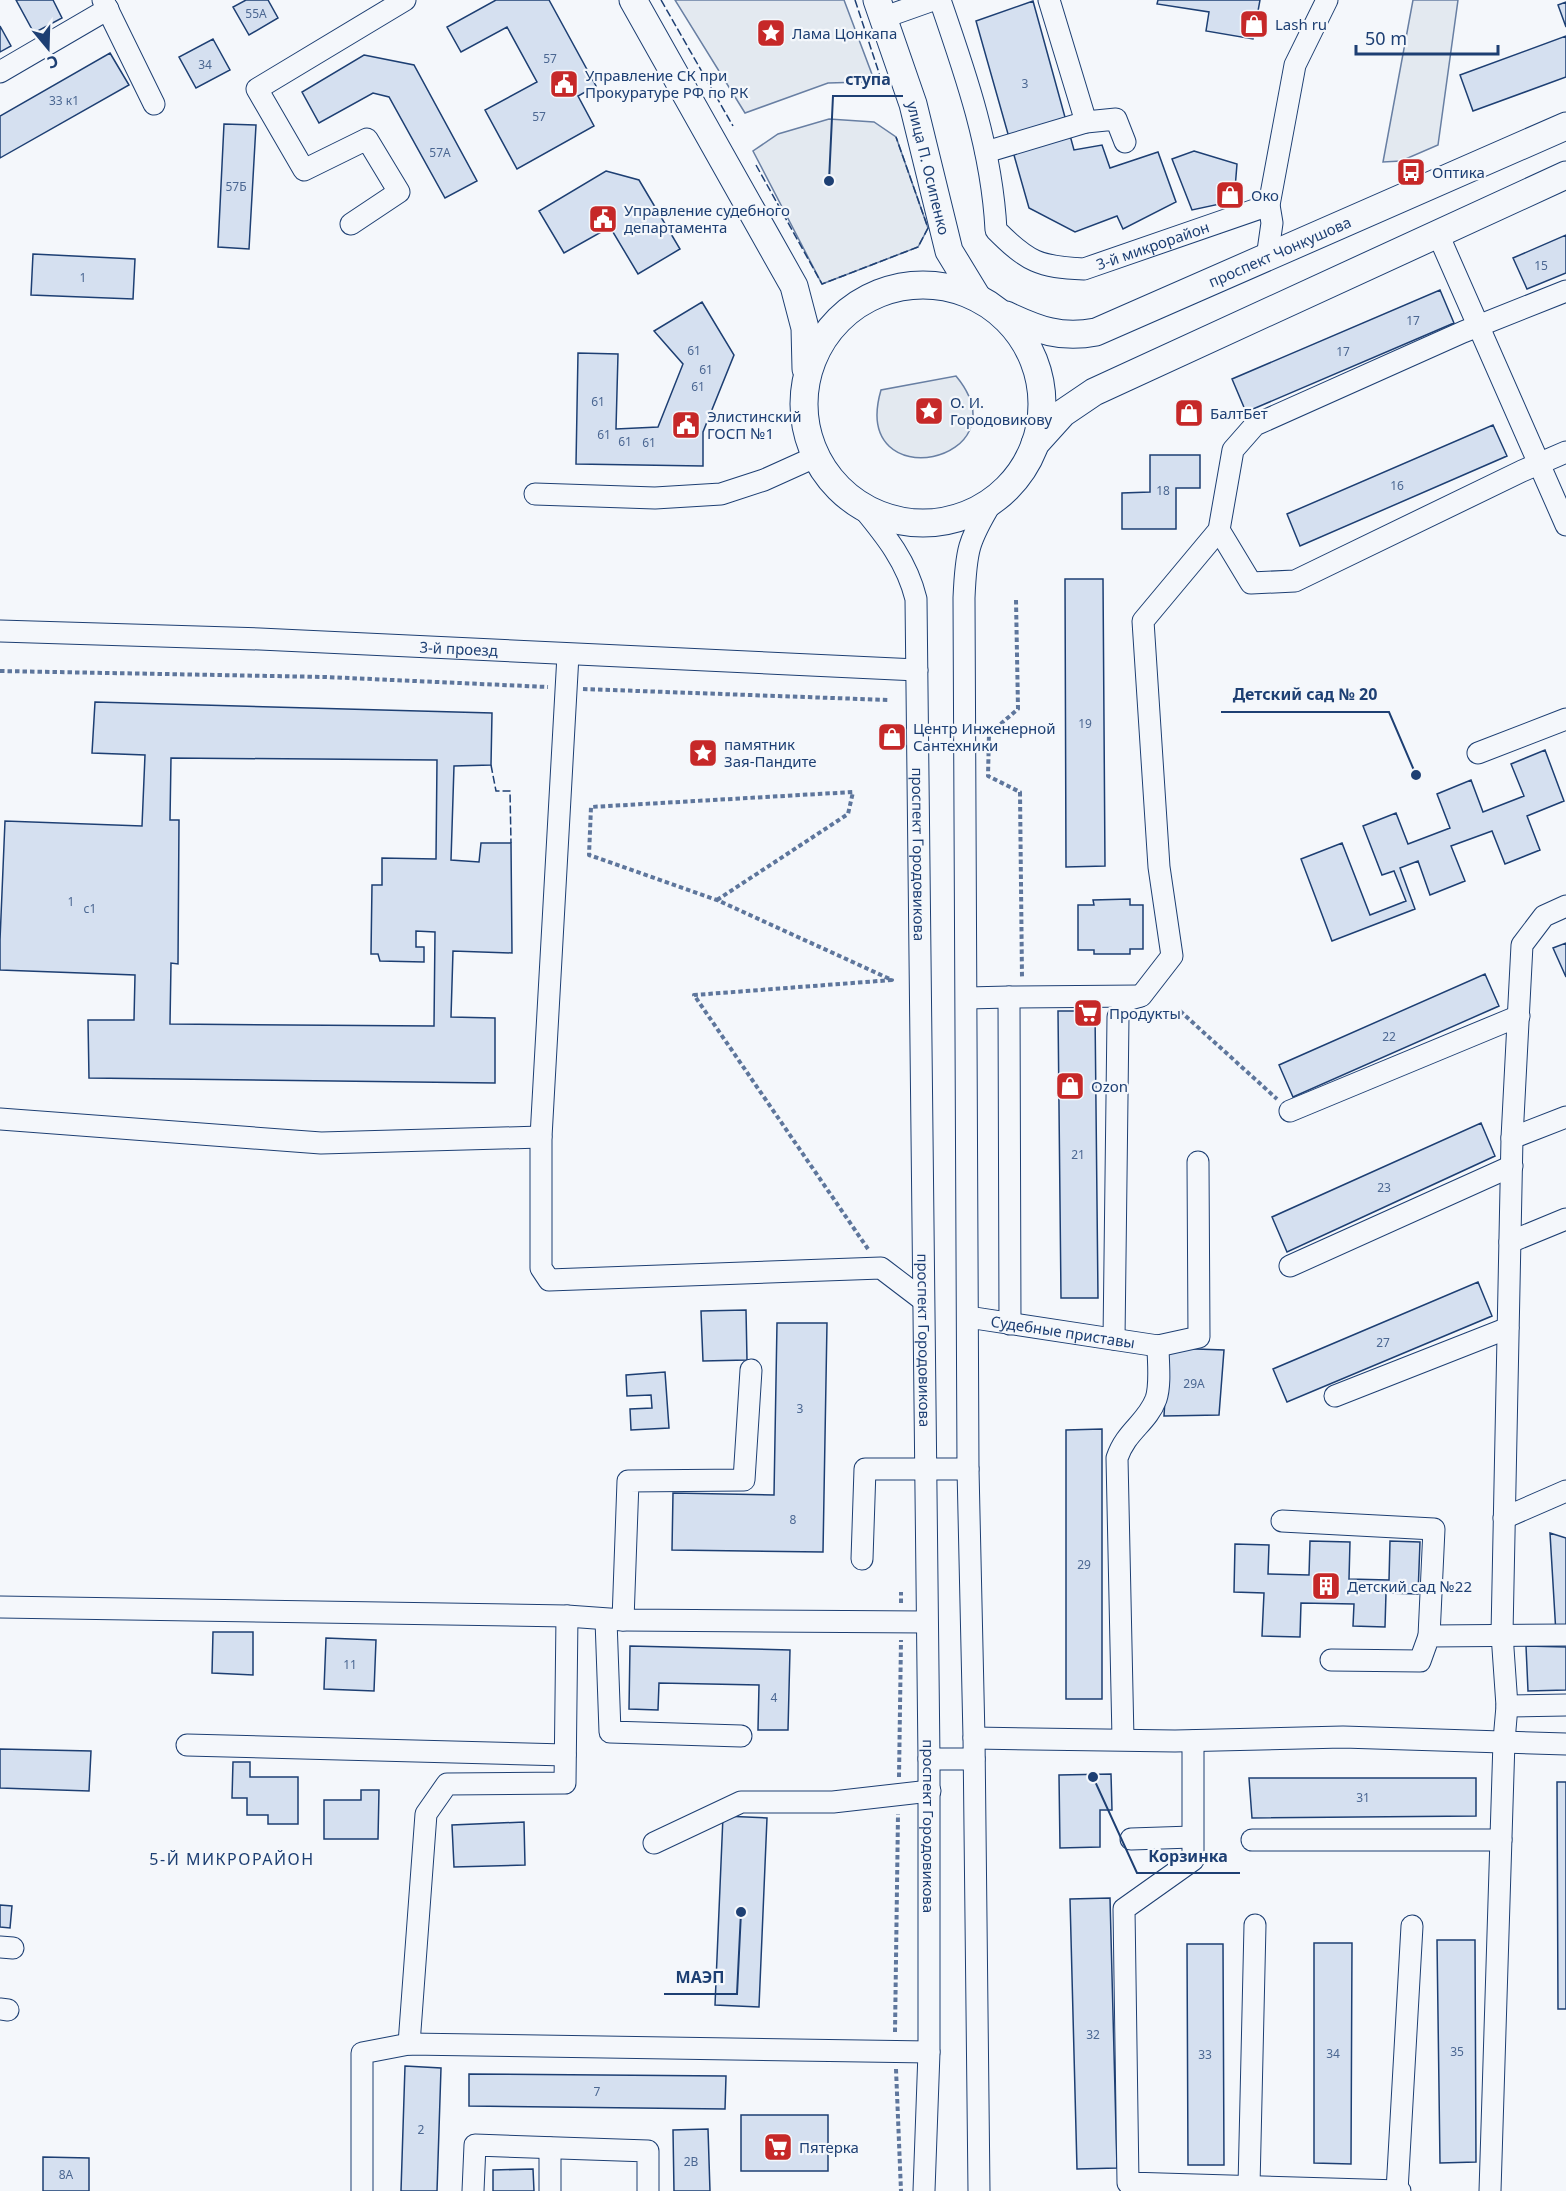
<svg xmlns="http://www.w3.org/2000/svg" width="1566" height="2191" font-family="'Noto Sans',sans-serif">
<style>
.green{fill:#e3e9f0;stroke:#687fa3;stroke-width:1.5}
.building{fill:#d5e0f0;stroke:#1d3f73;stroke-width:1.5;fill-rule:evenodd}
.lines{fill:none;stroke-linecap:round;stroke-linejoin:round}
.minor-casing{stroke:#1d3f73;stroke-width:23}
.major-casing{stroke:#1d3f73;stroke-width:29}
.path{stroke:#5e769c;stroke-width:4;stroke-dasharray:4.5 3;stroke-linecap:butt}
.minor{stroke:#f4f7fb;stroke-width:21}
.major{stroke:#f4f7fb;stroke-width:27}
.fence{stroke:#1d3f73;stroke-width:1.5;stroke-dasharray:8 3;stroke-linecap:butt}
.labels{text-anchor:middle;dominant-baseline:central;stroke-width:4.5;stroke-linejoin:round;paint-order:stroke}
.number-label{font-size:12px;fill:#4b6792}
.poi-label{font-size:15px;fill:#1d3f73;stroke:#f4f7fb;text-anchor:start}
.street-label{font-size:15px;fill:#1d3f73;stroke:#f4f7fb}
.neighbourhood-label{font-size:16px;letter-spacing:1.5px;fill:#1d3f73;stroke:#f4f7fb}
.leader{fill:none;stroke:#1d3f73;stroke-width:2}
.callout-dot{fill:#1d3f73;stroke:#f4f7fb;stroke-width:2}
.callout-label{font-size:16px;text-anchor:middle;font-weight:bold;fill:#1d3f73;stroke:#f4f7fb;stroke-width:4.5;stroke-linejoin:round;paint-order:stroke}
</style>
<rect width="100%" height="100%" fill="#f4f7fb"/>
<path class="green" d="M 675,0 L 844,0 L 873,77 L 863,82 L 828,83 L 745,113 Z
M 1413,0 L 1458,0 L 1438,145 L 1401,161 L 1383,162 Z
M 829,119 L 874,122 L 896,137 L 928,228 L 918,247 L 822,284 L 753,151 L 778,134 Z
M 956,376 C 1027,462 849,500 881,390 Z"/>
<path class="building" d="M 16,0 L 53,0 L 62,18 L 34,33 Z
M 246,0 L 268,0 L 278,18 L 249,35 L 233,7 Z
M 496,0 L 549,0 L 596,86 L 578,96 L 594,126 L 517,169 L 485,110 L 537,82 L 507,27 L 461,52 L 447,27 Z
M 1158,0 L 1260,0 L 1253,39 L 1206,31 L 1209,12 L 1157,4 Z
M 1033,1 L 1074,150 L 1102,145 L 1110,168 L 1158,152 L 1176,202 L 1123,229 L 1117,216 L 1075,232 L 1029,208 L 976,21 Z
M 1566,2 L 1566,27 L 1558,5 Z
M764 34a9 9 0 1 1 18 0a9 9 0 1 1-18 0Z
M 0,26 L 11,46 L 0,52 Z
M 1566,36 L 1566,77 L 1473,111 L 1460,75 Z
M 213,39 L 230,70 L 196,88 L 179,57 Z
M 110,53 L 129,85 L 0,158 L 0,116 Z
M 364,55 L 414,65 L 477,181 L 445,198 L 389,97 L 373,93 L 319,123 L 302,92 Z
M 224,124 L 256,125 L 249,249 L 218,247 Z
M 1194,151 L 1237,164 L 1234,201 L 1192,210 L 1172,159 Z
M 606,171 L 639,180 L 680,249 L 638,274 L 610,227 L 564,253 L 539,211 Z
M 1566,235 L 1566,273 L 1527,289 L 1513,258 Z
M 33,254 L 135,259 L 133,299 L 31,295 Z
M 1440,290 L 1454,323 L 1246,412 L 1232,379 Z
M 702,302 L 734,355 L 703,432 L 703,466 L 576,464 L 578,353 L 618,354 L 616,429 L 658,427 L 683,364 L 654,331 Z
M 1178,403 L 1200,403 L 1200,423 L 1178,424 Z
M 1493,425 L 1507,456 L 1300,546 L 1287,514 Z
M 1150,455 L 1200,455 L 1200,488 L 1176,488 L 1176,529 L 1122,529 L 1122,493 L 1150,492 Z
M 1065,579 L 1103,579 L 1105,866 L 1066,867 Z
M 95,702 L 492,713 L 491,765 L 454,766 L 451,860 L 479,862 L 481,843 L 511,843 L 512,953 L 453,951 L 451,1017 L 495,1018 L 495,1083 L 89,1078 L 88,1020 L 134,1020 L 135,975 L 0,970 L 0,940 L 5,821 L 142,826 L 145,755 L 92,753 ZM 171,758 L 437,760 L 436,859 L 382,858 L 382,885 L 372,885 L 371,954 L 378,954 L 380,961 L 424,962 L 424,947 L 416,947 L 416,931 L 435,932 L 434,1026 L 170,1024 L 171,963 L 178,964 L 179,820 L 170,820 Z
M 1545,750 L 1564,801 L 1527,816 L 1540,850 L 1505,864 L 1492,831 L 1451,846 L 1465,881 L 1430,895 L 1418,861 L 1400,868 L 1415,909 L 1332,941 L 1301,859 L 1342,843 L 1370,915 L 1406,901 L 1394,871 L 1382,875 L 1363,826 L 1396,813 L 1408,844 L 1450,828 L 1437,794 L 1471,780 L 1483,812 L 1524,796 L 1511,764 Z
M 1130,899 L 1130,905 L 1143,905 L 1143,949 L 1130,949 L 1130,954 L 1094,954 L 1094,950 L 1078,950 L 1078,905 L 1094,905 L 1093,900 Z
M 1566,943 L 1566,977 L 1553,948 Z
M 1485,974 L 1499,1006 L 1293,1097 L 1279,1065 Z
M 1058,1011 L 1095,1011 L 1098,1298 L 1061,1298 Z
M 1481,1123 L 1495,1156 L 1287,1252 L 1272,1217 Z
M 1478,1282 L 1492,1316 L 1287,1402 L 1273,1369 Z
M 746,1310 L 747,1360 L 703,1361 L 701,1311 Z
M 777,1323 L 827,1323 L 823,1552 L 672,1550 L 673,1493 L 774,1495 Z
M 1168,1348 L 1224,1350 L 1219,1415 L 1164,1416 Z
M 665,1372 L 669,1428 L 631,1430 L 630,1409 L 652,1408 L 651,1395 L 627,1396 L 626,1375 Z
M 1102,1429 L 1102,1699 L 1066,1699 L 1066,1430 Z
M 1550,1533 L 1566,1538 L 1566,1634 L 1556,1634 Z
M 1310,1541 L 1350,1542 L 1349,1579 L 1389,1580 L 1390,1541 L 1420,1542 L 1418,1594 L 1386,1593 L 1385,1627 L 1353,1626 L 1354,1604 L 1301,1603 L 1300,1637 L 1262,1636 L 1264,1593 L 1234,1592 L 1235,1544 L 1269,1545 L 1268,1574 L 1309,1575 Z
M 213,1632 L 253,1632 L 253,1675 L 212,1673 Z
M 326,1638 L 376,1640 L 374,1691 L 324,1689 Z
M 630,1646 L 790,1650 L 788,1730 L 758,1730 L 759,1685 L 659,1683 L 658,1710 L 629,1709 Z
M 1526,1646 L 1566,1647 L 1566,1690 L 1528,1691 Z
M 0,1749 L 91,1751 L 89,1791 L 0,1788 Z
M 233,1762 L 250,1762 L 250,1777 L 298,1777 L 298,1824 L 268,1824 L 268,1815 L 247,1815 L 247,1798 L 232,1798 Z
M 1111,1774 L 1112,1810 L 1100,1810 L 1100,1847 L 1060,1848 L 1059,1775 Z
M 1249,1778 L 1476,1778 L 1476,1816 L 1252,1818 Z
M 1557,1782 L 1566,1782 L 1566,2009 L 1558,2009 Z
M 361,1790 L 379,1790 L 378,1839 L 324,1839 L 324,1800 L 361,1800 Z
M 723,1816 L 767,1818 L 759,2007 L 715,2005 Z
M 524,1822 L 525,1865 L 454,1867 L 452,1825 Z
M 1110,1898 L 1117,2168 L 1077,2169 L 1070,1899 Z
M 0,1905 L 12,1906 L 10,1928 L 0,1927 Z
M 1437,1940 L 1475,1940 L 1476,2162 L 1440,2163 Z
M 1314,1943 L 1352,1943 L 1351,2164 L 1314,2163 Z
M 1187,1944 L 1223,1944 L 1224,2165 L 1188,2165 Z
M 405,2066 L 441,2068 L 437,2191 L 401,2191 Z
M 469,2074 L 726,2076 L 725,2109 L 469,2106 Z
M 741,2115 L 828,2115 L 828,2171 L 741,2171 Z
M 708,2129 L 710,2191 L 674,2191 L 673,2130 Z
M 43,2157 L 89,2158 L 89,2191 L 43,2191 Z
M 533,2169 L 534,2191 L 493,2191 L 493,2170 Z"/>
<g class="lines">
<g class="minor-casing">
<g id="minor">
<path d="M 103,0 L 154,104"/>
<path id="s1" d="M 940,0 C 966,75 992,150 996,230 C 1028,262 1039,267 1084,269 L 1269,205"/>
<path d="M 1049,0 L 1086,122"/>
<path d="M 885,17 L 933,0"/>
<path d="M 0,72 L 108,9"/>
<path d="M 986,152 L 1086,122 L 1116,119 L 1125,142"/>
<path d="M 351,224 L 399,192 L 367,139 L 304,170 L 257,89 L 405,0"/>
<path d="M 1437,232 L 1566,525"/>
<path d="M 1267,258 L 1272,223 L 1269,205 L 1295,65 L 1327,0"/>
<path d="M 535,494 L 655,498 L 721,494 L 764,480 L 815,457"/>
<path id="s2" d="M 862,507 C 886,536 907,562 916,599 L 929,1759 L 929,2052 L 924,2191"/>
<path d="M 1219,530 L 1251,583 L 1295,581 L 1522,471 L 1566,452"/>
<path id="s3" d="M 0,631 L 260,639 L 917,670"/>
<path d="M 568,655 L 541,1137 L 541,1268 L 549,1280 L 881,1268 L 923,1300"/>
<path d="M 1478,753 L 1566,719"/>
<path d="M 967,998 L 1009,997"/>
<path d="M 1290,1111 L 1519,1016"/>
<path d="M 0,1119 L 321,1143 L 541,1137"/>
<path d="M 1512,1138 L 1566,1117"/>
<path d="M 1510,1242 L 1566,1219"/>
<path d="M 1290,1266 L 1512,1166"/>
<path id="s4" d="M 968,1317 L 1158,1346 L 1199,1337 L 1198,1162"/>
<path d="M 1010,1324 L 1009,997 L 1140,996"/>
<path d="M 1114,1339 L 1118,1017 L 1127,1000 L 1141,996 L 1172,956 L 1159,867 L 1143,621 L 1219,530 L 1233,450 L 1255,425 L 1463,332 L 1566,291"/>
<path d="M 1335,1396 L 1508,1328"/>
<path d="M 1504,1518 L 1566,1491"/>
<path d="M 1282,1521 L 1434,1529 L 1429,1636"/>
<path d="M 862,1559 L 865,1469 L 968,1469"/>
<path d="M 0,1607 L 567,1616 L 623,1620 L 926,1622"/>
<path d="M 606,1620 L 610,1732 L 741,1736"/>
<path d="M 623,1620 L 628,1481 L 744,1480 L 751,1370"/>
<path d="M 1331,1660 L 1420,1661 L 1429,1636 L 1566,1635"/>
<path d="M 1507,1706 L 1566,1705"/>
<path d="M 974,1738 L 1175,1741 L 1343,1737 L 1566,1744"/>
<path d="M 1123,1739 L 1117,1458 C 1126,1431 1147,1423 1156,1399 C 1161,1384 1158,1361 1158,1346"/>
<path d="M 1193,1741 L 1193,1860 L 1124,1909 L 1128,2183 L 1400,2191"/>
<path d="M 187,1745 L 565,1755"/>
<path d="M 929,1759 L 974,1759"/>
<path d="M 1131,1839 L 1192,1837"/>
<path d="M 1252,1840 L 1501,1840"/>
<path d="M 654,1843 L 741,1802 L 833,1802 L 930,1791"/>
<path d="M 0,1947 L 13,1948"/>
<path d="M 0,2009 L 8,2010"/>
<path d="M 409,2044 L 426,1814 L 447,1784 L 565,1783 L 567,1616"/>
<path d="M 550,2148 L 550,2191"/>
<path d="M 1249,2186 L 1255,1925"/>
<path d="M 362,2191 L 362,2053 L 409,2044 L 929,2052"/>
<path d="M 473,2191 L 475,2145 L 648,2151 L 648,2191"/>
<path d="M 979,2191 L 974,1738 L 968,1469 L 964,598 C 966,550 968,541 993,500"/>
<path d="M 1397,2191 L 1412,1926"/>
<path d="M 1490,2191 L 1504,1741 L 1507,1706 L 1502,1634 L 1512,1138 L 1522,945 L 1544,916 L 1566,906"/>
</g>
</g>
<g class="major-casing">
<g id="major">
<path d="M 633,0 L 794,286 L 805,328 L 806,369"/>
<path id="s5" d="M 877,0 L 913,104 L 949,251 L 977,297"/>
<circle cx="923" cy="404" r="119"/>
<path id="s6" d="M 1006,315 C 1038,330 1061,339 1096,332 L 1566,126"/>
<path d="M 1035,444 L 1063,413 L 1094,392 L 1566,175"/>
</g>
</g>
<path class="path" d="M 1016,600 L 1018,709 L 989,734 L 988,776 L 1020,792 L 1022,978
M 0,671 L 326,677 L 548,687
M 583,689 L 888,700
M 717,900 L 848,814 L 853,792 L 591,807 L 589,855 L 717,900 L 892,980 L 694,995 L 868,1249
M 1180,1011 L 1277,1099
M 901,1603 L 901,1592
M 899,1777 L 901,1640
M 895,2032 L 898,1814
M 896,2069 L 901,2191"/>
<use href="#minor" class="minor"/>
<use href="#major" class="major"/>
<path class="fence" d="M 661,0 L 733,126
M 855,0 L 882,82
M 756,165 L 822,284 L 918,247 L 928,228 L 896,137
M 491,765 L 496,791 L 510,791 L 511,843"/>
</g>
<defs>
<g id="shop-square" transform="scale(1.5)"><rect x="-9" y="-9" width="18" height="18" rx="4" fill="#c62828" stroke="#f4f7fb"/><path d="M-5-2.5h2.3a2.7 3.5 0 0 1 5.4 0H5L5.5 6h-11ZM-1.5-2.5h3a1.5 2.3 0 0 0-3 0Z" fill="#fff"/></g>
<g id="sight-square" transform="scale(1.5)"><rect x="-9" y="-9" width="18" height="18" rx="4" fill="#c62828" stroke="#f4f7fb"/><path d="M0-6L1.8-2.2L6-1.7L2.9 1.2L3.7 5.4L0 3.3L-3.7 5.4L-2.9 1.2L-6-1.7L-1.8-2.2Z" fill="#fff"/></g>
<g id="civic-square" transform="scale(1.5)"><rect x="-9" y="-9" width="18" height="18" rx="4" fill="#c62828" stroke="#f4f7fb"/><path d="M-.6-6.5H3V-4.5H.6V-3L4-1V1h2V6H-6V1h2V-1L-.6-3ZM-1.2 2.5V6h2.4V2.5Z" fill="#fff"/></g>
<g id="bus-square" transform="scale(1.5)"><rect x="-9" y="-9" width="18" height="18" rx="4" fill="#c62828" stroke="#f4f7fb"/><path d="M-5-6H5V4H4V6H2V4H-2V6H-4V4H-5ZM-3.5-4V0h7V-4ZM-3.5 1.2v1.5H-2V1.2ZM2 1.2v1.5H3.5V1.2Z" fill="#fff"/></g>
<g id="supermarket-square" transform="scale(1.5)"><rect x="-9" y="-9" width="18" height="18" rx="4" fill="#c62828" stroke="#f4f7fb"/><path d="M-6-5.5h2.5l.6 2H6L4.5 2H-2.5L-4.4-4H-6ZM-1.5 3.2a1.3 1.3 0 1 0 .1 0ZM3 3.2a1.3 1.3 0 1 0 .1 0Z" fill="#fff"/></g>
<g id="building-square" transform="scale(1.5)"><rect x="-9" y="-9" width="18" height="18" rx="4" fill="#c62828" stroke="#f4f7fb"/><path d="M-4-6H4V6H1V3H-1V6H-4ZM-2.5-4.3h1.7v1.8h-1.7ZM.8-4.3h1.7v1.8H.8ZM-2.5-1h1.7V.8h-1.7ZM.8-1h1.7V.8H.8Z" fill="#fff"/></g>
</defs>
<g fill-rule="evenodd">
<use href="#shop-square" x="1254" y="24"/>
<use href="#sight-square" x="771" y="33"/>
<use href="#civic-square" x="564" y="84"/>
<use href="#bus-square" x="1411" y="172"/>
<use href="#shop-square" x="1230" y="195"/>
<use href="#civic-square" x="603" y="219"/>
<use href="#sight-square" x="929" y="411"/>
<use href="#shop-square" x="1189" y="413"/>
<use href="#civic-square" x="686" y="425"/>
<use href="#shop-square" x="892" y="737"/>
<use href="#sight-square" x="703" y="753"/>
<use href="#supermarket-square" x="1088" y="1013"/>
<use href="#shop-square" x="1070" y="1086"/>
<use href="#building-square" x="1326" y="1586"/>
<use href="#supermarket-square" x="778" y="2147"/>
</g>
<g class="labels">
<g class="number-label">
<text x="256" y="13">55А</text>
<text x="550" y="58">57</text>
<text x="205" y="64">34</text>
<text x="1025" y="83">3</text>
<text x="64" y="100">33 к1</text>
<text x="539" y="116">57</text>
<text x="440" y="152">57А</text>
<text x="236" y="186">57Б</text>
<text x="1541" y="265">15</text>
<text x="83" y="277">1</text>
<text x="1413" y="320">17</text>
<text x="694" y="350">61</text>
<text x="1343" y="351">17</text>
<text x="706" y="369">61</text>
<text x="698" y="386">61</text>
<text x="598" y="401">61</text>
<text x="604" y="434">61</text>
<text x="625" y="441">61</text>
<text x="649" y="442">61</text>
<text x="1397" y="485">16</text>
<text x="1163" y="490">18</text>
<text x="1085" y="723">19</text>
<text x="71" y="901">1</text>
<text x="90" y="908">с1</text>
<text x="1389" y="1036">22</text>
<text x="1078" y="1154">21</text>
<text x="1384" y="1187">23</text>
<text x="1383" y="1342">27</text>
<text x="1194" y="1383">29А</text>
<text x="800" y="1408">3</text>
<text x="793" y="1519">8</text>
<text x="1084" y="1564">29</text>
<text x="350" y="1664">11</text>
<text x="774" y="1697">4</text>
<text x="1363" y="1797">31</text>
<text x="1093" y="2034">32</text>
<text x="1457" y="2051">35</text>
<text x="1333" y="2053">34</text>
<text x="1205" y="2054">33</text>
<text x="597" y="2091">7</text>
<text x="421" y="2129">2</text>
<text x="691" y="2161">2В</text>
<text x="66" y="2174">8А</text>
</g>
<g class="poi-label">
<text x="1275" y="24">Lash ru</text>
<text x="792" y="33">Лама Цонкапа</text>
<text x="585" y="75">Управление СК при<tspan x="585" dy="17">Прокуратуре РФ по РК</tspan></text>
<text x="1432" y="172">Оптика</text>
<text x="1251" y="195">Око</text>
<text x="624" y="210">Управление судебного<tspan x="624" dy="17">департамента</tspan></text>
<text x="950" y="402">О. И.<tspan x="950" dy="17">Городовикову</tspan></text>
<text x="1210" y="413">БалтБет</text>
<text x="707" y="416">Элистинский<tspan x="707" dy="17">ГОСП №1</tspan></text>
<text x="913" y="728">Центр Инженерной<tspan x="913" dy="17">Сантехники</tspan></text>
<text x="724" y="744">памятник<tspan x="724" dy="17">Зая-Пандите</tspan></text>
<text x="1109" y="1013">Продукты</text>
<text x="1091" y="1086">Ozon</text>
<text x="1347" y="1586">Детский сад №22</text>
<text x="799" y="2147">Пятерка</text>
</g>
<g class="street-label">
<text stroke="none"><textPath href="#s5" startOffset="176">улица П. Осипенко</textPath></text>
<text stroke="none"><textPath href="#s1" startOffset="410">3-й микрорайон</textPath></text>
<text stroke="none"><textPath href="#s6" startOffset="294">проспект Чонкушова</textPath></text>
<text stroke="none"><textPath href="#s3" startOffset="459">3-й проезд</textPath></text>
<text stroke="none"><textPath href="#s2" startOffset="363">проспект Городовикова</textPath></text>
<text stroke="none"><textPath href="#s4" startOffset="96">Судебные приставы</textPath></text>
<text stroke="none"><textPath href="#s2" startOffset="849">проспект Городовикова</textPath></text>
<text stroke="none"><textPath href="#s2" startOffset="1335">проспект Городовикова</textPath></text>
</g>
<g class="neighbourhood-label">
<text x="232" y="1859">5-Й МИКРОРАЙОН</text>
</g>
</g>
<path class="leader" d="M829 181L833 96H903M1416 775L1389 712H1221M1093 1777L1137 1873H1240M741 1912L737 1994H664"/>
<g class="callout-dot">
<circle cx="829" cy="181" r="6"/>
<circle cx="1416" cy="775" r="6"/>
<circle cx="1093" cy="1777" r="6"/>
<circle cx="741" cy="1912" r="6"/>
</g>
<g class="callout-label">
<text x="868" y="85">ступа</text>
<text x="1305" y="700">Детский сад № 20</text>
<text x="1188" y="1862">Корзинка</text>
<text x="700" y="1983">МАЭП</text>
</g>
<g transform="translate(48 48) rotate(161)" stroke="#f4f7fb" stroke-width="4.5" paint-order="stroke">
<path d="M0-4.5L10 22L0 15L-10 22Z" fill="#1d3f73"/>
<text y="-9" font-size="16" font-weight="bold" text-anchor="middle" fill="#1d3f73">С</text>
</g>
<path d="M1356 45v9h142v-9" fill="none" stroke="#1d3f73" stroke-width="3"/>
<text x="1365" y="45" font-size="18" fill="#1d3f73" stroke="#f4f7fb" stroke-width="4.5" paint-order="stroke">50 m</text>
</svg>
